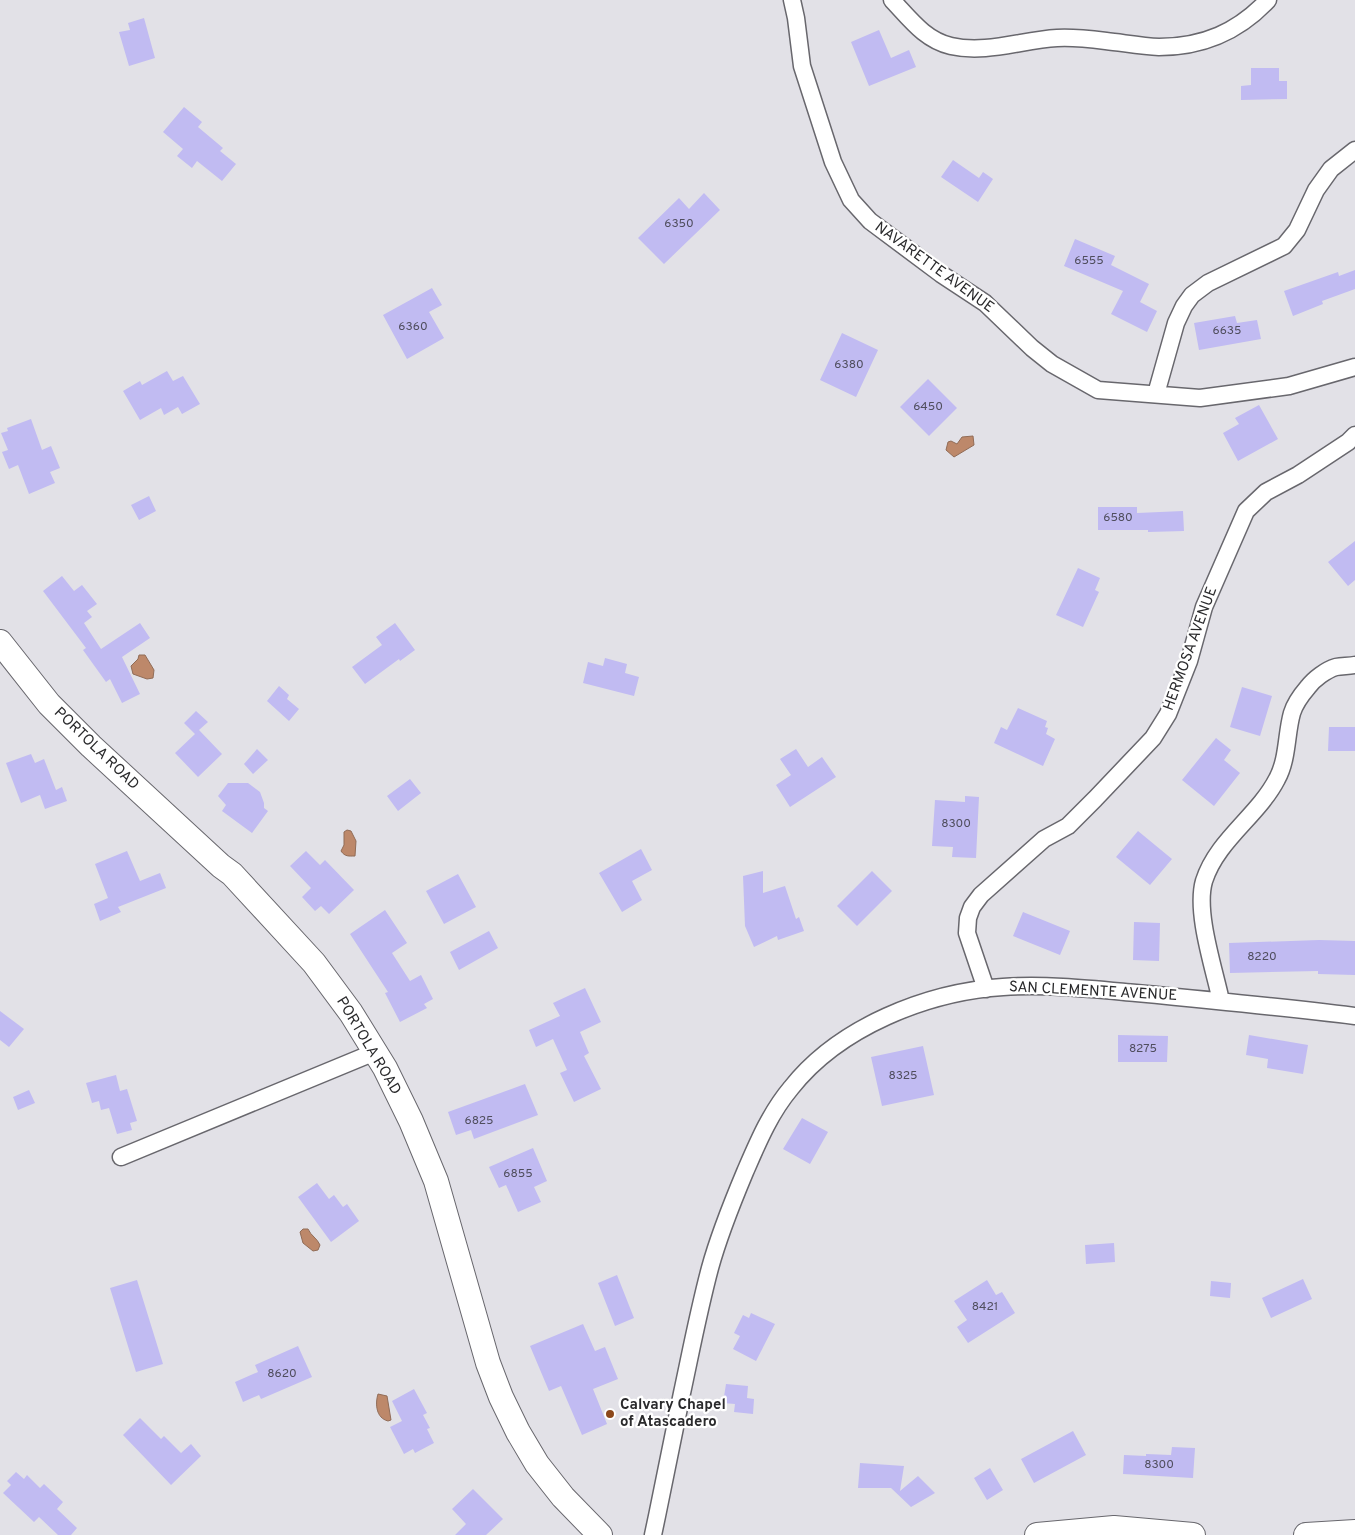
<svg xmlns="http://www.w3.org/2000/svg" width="1355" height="1535" font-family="Overpass,sans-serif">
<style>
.water{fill:#bd886a;stroke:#916c57}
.building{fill:#c1bbf2}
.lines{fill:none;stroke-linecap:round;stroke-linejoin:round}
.street-casing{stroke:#68676d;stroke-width:19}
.secondary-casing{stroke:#68676d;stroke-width:26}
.street{stroke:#fff;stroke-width:16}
.secondary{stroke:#fff;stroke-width:24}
.poi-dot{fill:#8c481a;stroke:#fff;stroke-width:2}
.labels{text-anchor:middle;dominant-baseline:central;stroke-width:4.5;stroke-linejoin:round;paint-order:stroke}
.number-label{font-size:12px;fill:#504e5e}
.street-label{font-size:15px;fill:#2a2a2c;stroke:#fff}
.poi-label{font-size:15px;font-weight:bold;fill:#2a2a2c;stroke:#fff;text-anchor:start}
</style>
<rect width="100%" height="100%" fill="#e2e1e7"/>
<path class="water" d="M 973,436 L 974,445 L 954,457 L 946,450 L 948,442 L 951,441 L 957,444 L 962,437 Z
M 139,655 L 145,655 L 154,670 L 153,678 L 147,679 L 133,674 L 131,666 L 138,659 Z
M 347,830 L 351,831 L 356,841 L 355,856 C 349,856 345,857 341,851 L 344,845 L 344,832 Z
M 303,1229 L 308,1229 C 311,1236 317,1238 320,1245 L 318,1250 L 313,1251 L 303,1243 L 300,1232 Z
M 378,1394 L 387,1396 L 391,1420 L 388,1421 C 376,1418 375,1404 378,1394 Z"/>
<path class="building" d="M 144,18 L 155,58 L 129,66 L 119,32 L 130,30 L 128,23 Z
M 879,30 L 891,58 L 909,50 L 916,67 L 869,86 L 851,42 Z
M 1251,68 L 1279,68 L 1279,81 L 1287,81 L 1287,99 L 1241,100 L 1241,86 L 1251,85 Z
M 184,107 L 202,122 L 198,127 L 223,148 L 220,151 L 236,164 L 222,181 L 197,161 L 192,168 L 177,156 L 183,149 L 163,132 Z
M 953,160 L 979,178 L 983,172 L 993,179 L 978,202 L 941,177 Z
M 704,193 L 720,210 L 664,264 L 638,238 L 679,198 L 689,209 Z
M 1075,239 L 1115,256 L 1111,265 L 1149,284 L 1140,302 L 1157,311 L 1147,332 L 1111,314 L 1123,291 L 1064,266 Z
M 1355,270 L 1355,289 L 1322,301 L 1323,304 L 1293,316 L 1284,291 L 1338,272 L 1339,276 Z
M 432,288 L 442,305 L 429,312 L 444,338 L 407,359 L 383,315 Z
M 1235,316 L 1237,323 L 1257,320 L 1261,339 L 1199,350 L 1194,323 Z
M 842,333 L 878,350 L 856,397 L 820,380 Z
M 167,371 L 173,381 L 183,376 L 200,404 L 182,414 L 178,407 L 164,415 L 161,408 L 140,420 L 123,391 L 140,381 L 142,385 Z
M 928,379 L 957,408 L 929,436 L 900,407 Z
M 1259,405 L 1278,439 L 1238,461 L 1223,433 L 1239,424 L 1235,418 Z
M 31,419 L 42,450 L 51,446 L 60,468 L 50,472 L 55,483 L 29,494 L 18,465 L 9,469 L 2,452 L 8,450 L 1,433 L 8,431 L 7,428 Z
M 149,496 L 156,511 L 139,520 L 131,505 Z
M 1098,507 L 1137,507 L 1137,513 L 1183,511 L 1184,531 L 1148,532 L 1148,530 L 1098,530 Z
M 1355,541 L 1355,580 L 1348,586 L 1328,562 Z
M 1078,568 L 1100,578 L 1095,590 L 1099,592 L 1083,627 L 1056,615 Z
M 62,576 L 74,591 L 82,585 L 97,604 L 87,611 L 92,617 L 84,623 L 101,649 L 140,623 L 150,638 L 122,657 L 140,694 L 122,703 L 110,679 L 106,682 L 83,650 L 86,648 L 43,591 Z
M 395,623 L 415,650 L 400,661 L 399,659 L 365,684 L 352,667 L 382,645 L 376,637 Z
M 605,658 L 627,664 L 625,673 L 639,677 L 634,696 L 583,683 L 588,662 L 603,666 Z
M 279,686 L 289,695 L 287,699 L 299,709 L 289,721 L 267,701 Z
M 1242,687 L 1272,696 L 1260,736 L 1230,727 Z
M 1018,708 L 1047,721 L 1045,727 L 1048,728 L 1046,734 L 1055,739 L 1043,766 L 994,743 L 1001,727 L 1007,730 Z
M 196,711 L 208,722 L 199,730 L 222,754 L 198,777 L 175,753 L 195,734 L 184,723 Z
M 1329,727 L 1355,727 L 1355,751 L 1328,751 Z
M 1216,738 L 1231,750 L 1224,760 L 1240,773 L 1214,806 L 1182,780 Z
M 257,749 L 268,760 L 253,774 L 244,764 Z
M 796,749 L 808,767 L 822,757 L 836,777 L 790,807 L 776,785 L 791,775 L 780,759 Z
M 31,754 L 35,763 L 44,759 L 56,790 L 62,787 L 67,801 L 45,809 L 40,795 L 21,803 L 6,763 Z
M 410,779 L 421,793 L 398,811 L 387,796 Z
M 228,783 L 248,783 L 260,792 L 264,803 L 264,808 L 268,811 L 252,833 L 222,811 L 226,805 L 218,796 Z
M 965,796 L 979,797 L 976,858 L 952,857 L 953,847 L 932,846 L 935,800 L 965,802 Z
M 1138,831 L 1172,859 L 1150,885 L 1116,857 Z
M 641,849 L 652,870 L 632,881 L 642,900 L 622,912 L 599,873 Z
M 127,851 L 140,881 L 160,873 L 166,888 L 118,907 L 121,912 L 100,921 L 94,904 L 108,898 L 95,864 Z
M 306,851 L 320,865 L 325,860 L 354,890 L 329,914 L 321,906 L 315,911 L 302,897 L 311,888 L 290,866 Z
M 763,871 L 763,893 L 785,886 L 796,919 L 799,917 L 804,931 L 778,940 L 777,936 L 754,947 L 745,926 L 743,876 Z
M 872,871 L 892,891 L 857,926 L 837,906 Z
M 458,874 L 476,907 L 444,924 L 426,891 Z
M 385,910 L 407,943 L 392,953 L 410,981 L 421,975 L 433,999 L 424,1004 L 427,1008 L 400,1022 L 385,993 L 388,992 L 350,934 Z
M 1023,912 L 1070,931 L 1060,955 L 1013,936 Z
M 1134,922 L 1160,923 L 1159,961 L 1133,960 Z
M 489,931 L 498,948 L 459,970 L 450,952 Z
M 1319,940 L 1355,941 L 1355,975 L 1318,974 L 1318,971 L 1230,973 L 1229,943 Z
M 585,988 L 601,1022 L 580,1032 L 589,1053 L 584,1056 L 601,1089 L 574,1102 L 560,1073 L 567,1070 L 553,1039 L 536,1047 L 529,1030 L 560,1016 L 553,1003 Z
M 0,1011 L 24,1029 L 9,1047 L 0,1040 Z
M 1118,1035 L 1168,1036 L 1167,1062 L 1118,1062 Z
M 1249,1035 L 1308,1045 L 1303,1074 L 1267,1068 L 1268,1059 L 1246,1055 Z
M 923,1046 L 934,1095 L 882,1106 L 871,1057 Z
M 116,1075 L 120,1091 L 127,1089 L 137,1121 L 130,1123 L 132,1130 L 117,1134 L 109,1108 L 101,1110 L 99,1101 L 92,1103 L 86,1083 Z
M 525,1084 L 538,1115 L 474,1139 L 471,1130 L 456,1135 L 448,1112 Z
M 29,1090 L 35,1103 L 18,1110 L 13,1097 Z
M 802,1118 L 828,1132 L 810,1164 L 783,1149 Z
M 533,1148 L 547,1181 L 534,1187 L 541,1202 L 518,1212 L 506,1185 L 499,1188 L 489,1167 Z
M 317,1183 L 329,1199 L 334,1195 L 343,1207 L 347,1204 L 359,1221 L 331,1242 L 298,1197 Z
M 1114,1243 L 1115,1262 L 1086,1264 L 1085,1245 Z
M 617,1275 L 634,1318 L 615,1326 L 598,1283 Z
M 1303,1279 L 1312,1299 L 1271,1318 L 1262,1298 Z
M 137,1280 L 163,1364 L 136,1372 L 110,1288 Z
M 987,1280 L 996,1295 L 1002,1292 L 1015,1313 L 968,1343 L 957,1327 L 967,1320 L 954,1301 Z
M 1211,1281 L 1231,1283 L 1230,1298 L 1210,1296 Z
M 751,1313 L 775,1324 L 756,1361 L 733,1349 L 740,1336 L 734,1333 L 743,1315 L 749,1318 Z
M 583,1324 L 595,1351 L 605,1347 L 618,1379 L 593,1389 L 607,1424 L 582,1435 L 561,1386 L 549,1391 L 530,1346 Z
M 298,1346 L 312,1377 L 261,1399 L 259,1395 L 243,1402 L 235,1382 L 258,1372 L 255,1365 Z
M 726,1384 L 748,1386 L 747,1398 L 754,1399 L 753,1414 L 734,1412 L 735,1404 L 723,1403 Z
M 414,1389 L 427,1413 L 423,1415 L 430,1428 L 427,1429 L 434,1443 L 415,1453 L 413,1449 L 404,1454 L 390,1427 L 402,1421 L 392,1401 Z
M 140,1418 L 161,1439 L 164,1436 L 181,1453 L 191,1444 L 201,1456 L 171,1485 L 123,1435 Z
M 1073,1431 L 1086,1455 L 1034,1483 L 1021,1459 Z
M 1172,1447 L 1195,1448 L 1193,1478 L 1123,1474 L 1124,1455 L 1146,1456 L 1146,1454 L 1171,1455 Z
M 860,1463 L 904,1466 L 900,1491 L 918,1476 L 935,1493 L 911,1507 L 891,1488 L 858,1488 Z
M 990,1468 L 1003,1490 L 987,1500 L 974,1478 Z
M 16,1472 L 24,1479 L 27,1475 L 40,1488 L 44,1484 L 63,1502 L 57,1509 L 77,1528 L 71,1535 L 58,1535 L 39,1517 L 34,1522 L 3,1493 L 11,1485 L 7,1481 Z
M 473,1489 L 503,1519 L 486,1535 L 455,1535 L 466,1524 L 452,1509 Z"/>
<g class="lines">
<g class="street-casing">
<path id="street" d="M 792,0 L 796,18 L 802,66 L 833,162 L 851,200 L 870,221 L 941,274 L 985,303 L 1032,348 L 1052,364 L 1098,390 L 1200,398 L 1289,386 L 1355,367
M 892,0 C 910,19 925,40 951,46 C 986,54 1022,40 1057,38 C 1073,37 1090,39 1106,41 C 1124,43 1142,46 1159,47 C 1203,47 1238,32 1268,0
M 1156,394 L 1176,323 L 1184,306 L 1192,295 L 1208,283 L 1284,246 L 1297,230 L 1316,190 L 1331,169 L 1355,150
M 986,989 L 967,933 L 968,918 L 972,907 L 981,895 L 1044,839 L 1068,826 L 1095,799 L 1153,738 L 1168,714 L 1189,661 L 1204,607 L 1246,511 L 1266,492 L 1298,475 L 1348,442 L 1355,435
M 1221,1001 C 1214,968 1195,912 1204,881 C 1217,840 1258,816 1277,779 C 1288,759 1286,734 1292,713 C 1295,703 1302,694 1308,687 C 1314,679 1326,670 1336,667 C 1342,666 1349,666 1355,665
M 121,1157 L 375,1052
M 653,1535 C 663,1488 672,1441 682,1393 C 691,1351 699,1309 710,1268 C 719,1235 732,1203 745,1172 C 758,1142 770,1113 791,1088 C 839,1027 927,992 1003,987 C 1047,984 1092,989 1136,993 C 1209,1000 1282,1007 1355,1016"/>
</g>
<g class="secondary-casing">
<path id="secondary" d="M 0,642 L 49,704 L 91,746 L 221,866 L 232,874 L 314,963 L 351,1013 L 385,1068 L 411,1121 L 436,1181 L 488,1363 L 501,1397 L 518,1432 L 537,1464 L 563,1497 L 600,1535
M 1037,1535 L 1114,1528 L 1193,1535
M 1306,1535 L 1355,1532"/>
</g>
<use href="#street" class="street"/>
<use href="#secondary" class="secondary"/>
</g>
<circle class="poi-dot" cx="610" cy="1414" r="5"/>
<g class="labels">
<g class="number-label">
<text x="679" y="224">6350</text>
<text x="1089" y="261">6555</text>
<text x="413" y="327">6360</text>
<text x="1227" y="331">6635</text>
<text x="849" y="365">6380</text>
<text x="928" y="407">6450</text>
<text x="1118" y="518">6580</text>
<text x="956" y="824">8300</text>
<text x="1262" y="957">8220</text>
<text x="1143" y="1049">8275</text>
<text x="903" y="1076">8325</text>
<text x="479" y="1121">6825</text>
<text x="518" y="1174">6855</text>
<text x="985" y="1307">8421</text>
<text x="282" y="1374">8620</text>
<text x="1159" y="1465">8300</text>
</g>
<g class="street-label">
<text transform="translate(934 268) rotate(36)">NAVARETTE AVENUE</text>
<text transform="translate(1191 649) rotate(-70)">HERMOSA AVENUE</text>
<text transform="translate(96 749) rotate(44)">PORTOLA ROAD</text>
<text transform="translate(1093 992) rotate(3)">SAN CLEMENTE AVENUE</text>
<text transform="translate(368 1046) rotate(59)">PORTOLA ROAD</text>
</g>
<g class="poi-label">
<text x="620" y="1405">Calvary Chapel<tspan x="620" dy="17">of Atascadero</tspan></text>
</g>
</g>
</svg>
